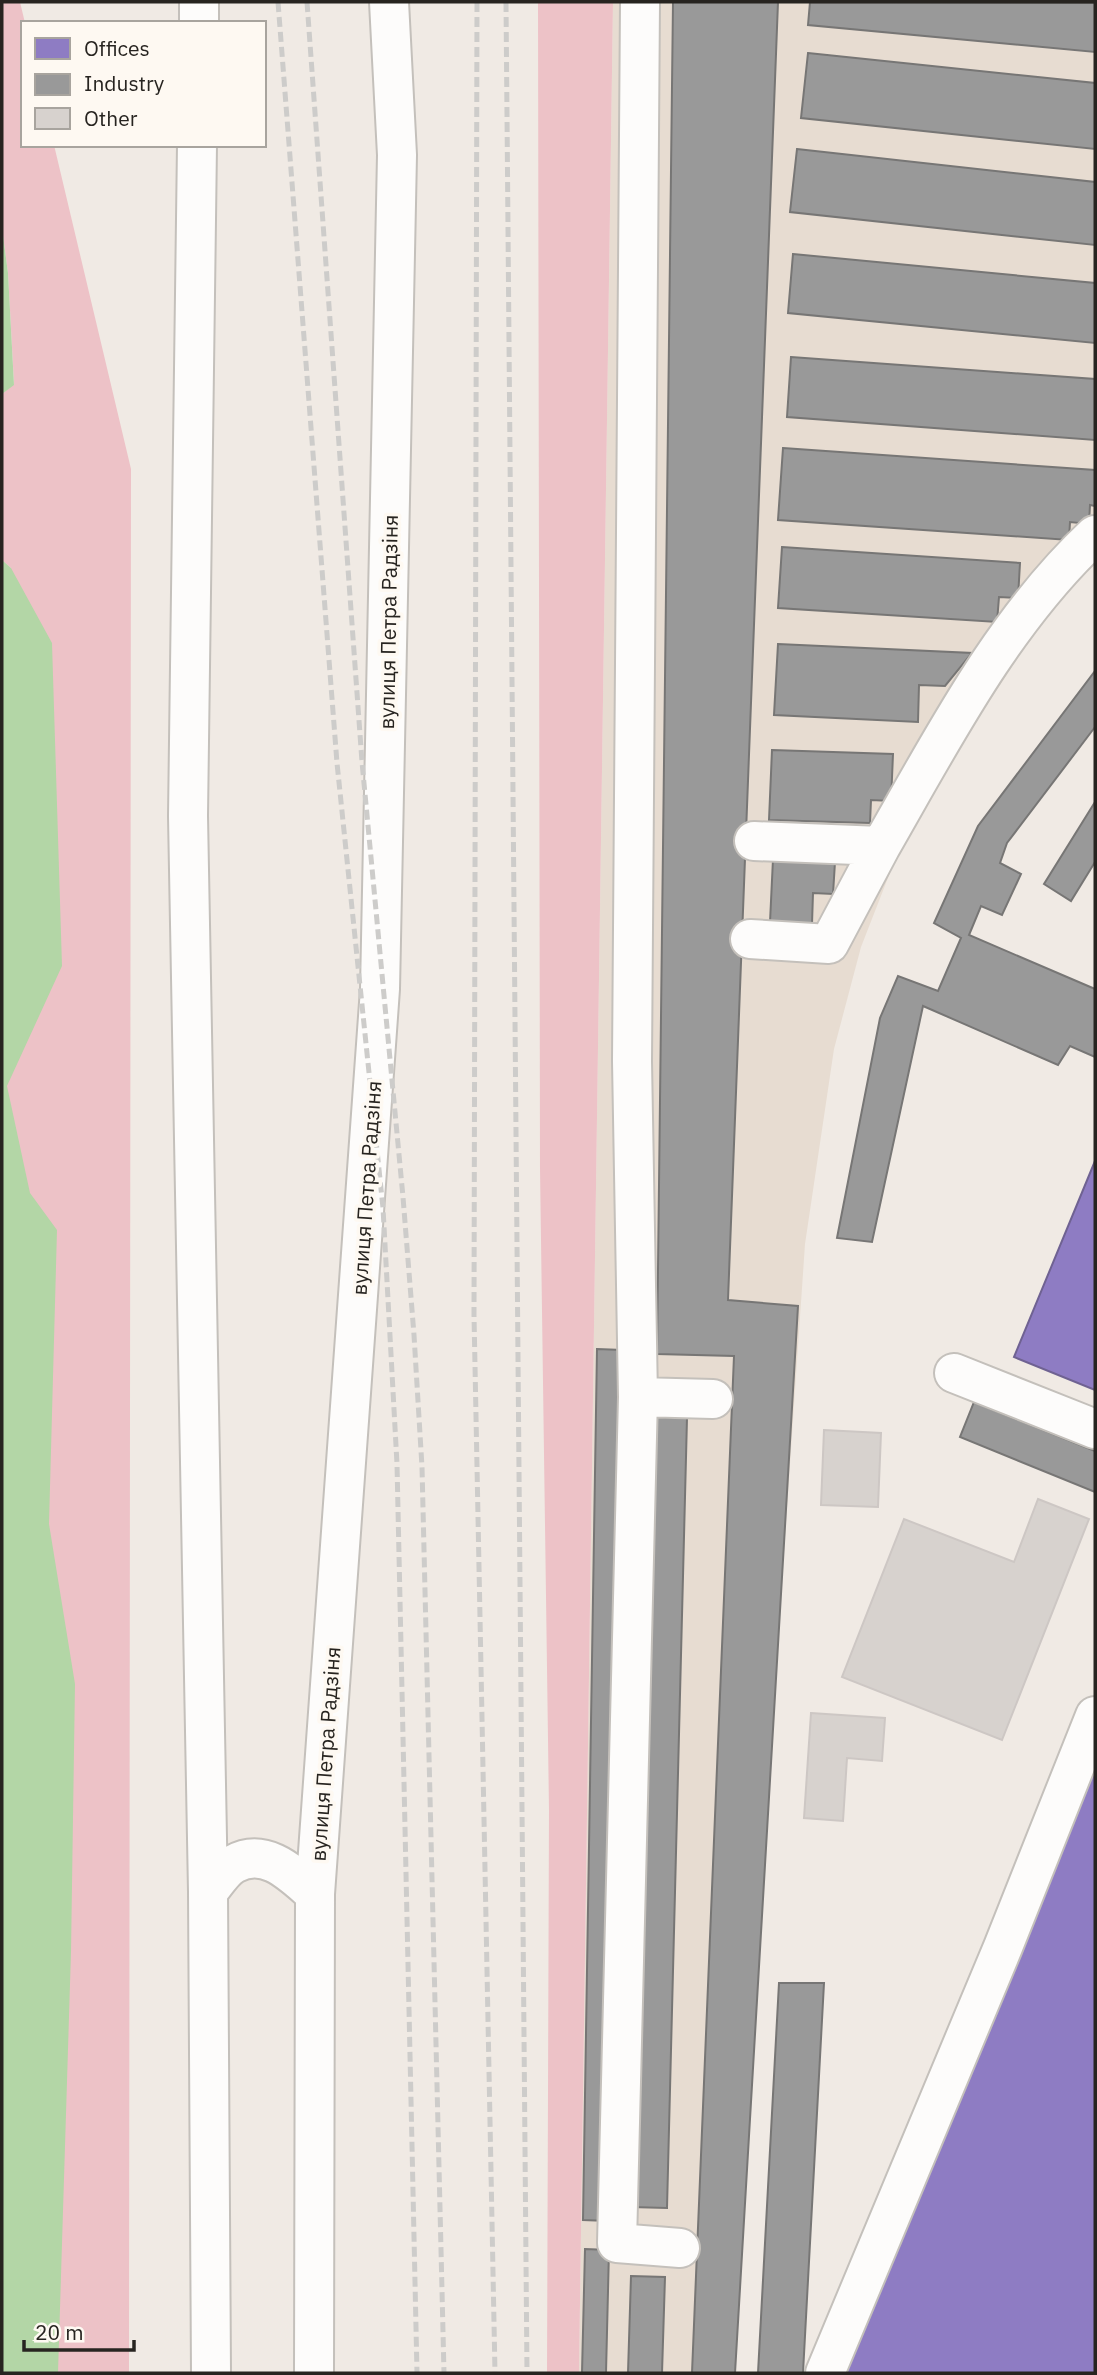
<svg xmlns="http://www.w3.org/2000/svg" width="1097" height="2375" font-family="'IBM Plex Sans',sans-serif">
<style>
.built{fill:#e7dcd1}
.green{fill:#edc2c7}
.water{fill:#b3d6a6}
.offices{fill:#8e7cc3;stroke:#6f6292;stroke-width:2}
.industry{fill:#999;stroke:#777675;stroke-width:2}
.building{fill:#d7d2ce;stroke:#cdc7c4;stroke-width:2}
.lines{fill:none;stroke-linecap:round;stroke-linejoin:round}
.minor-casing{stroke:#c4c0bb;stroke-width:42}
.major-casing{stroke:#c4c0bb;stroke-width:42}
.minor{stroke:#fdfcfb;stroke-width:38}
.major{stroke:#fdfcfb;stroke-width:38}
.rail{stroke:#cdccca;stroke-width:5;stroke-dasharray:10 5;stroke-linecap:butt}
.labels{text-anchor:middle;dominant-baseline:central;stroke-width:7;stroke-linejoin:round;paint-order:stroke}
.street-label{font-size:21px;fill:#272420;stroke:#fef9f2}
</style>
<rect width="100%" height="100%" fill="#f0eae4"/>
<path class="built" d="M 613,2 L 1095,2 L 1095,561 L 1036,630 L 909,824 L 861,947 L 834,1049 L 805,1244 L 728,2373 L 579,2373 Z"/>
<path class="green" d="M 2,2 L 20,2 L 25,23 L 23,23 L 23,145 L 54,145 L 131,469 L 129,2373 L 2,2373 L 2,1514 L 11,568 L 2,560 L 2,394 L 14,384 L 8,273 L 2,228 Z
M 538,2 L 613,2 L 579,2373 L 547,2373 L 549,1810 L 540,1168 Z"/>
<path class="water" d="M 2,228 L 8,273 L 14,385 L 2,394 Z
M 2,560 L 11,568 L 52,643 L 62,966 L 7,1086 L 30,1193 L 57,1230 L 49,1524 L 75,1684 L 71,1952 L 58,2373 L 2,2373 Z"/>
<path class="offices" d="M 1095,1161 L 1095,1390 L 1014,1357 Z
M 1095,1742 L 1095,2373 L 840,2373 Z"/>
<path class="industry" d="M 673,2 L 778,2 L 728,1300 L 798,1306 L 735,2373 L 692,2373 L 734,1356 L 657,1354 Z
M 810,2 L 1095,3 L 1095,52 L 808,25 Z
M 808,53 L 1095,83 L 1095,149 L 801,118 Z
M 797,149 L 1095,182 L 1095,245 L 790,212 Z
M 793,254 L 1095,283 L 1095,343 L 788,313 Z
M 791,357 L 1095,379 L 1095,440 L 787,417 Z
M 783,448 L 1095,470 L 1095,506 L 1090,505 L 1089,524 L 1070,522 L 1069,540 L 778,520 Z
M 782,547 L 1020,563 L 1018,598 L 999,597 L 997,622 L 778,608 Z
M 778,644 L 972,653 L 945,686 L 919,685 L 918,722 L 774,715 Z
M 1095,671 L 1095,727 L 1007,843 L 1000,863 L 1021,874 L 1002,915 L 981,906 L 969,935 L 1095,989 L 1095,1057 L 1070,1046 L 1058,1065 L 923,1006 L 872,1242 L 837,1238 L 880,1018 L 898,976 L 938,991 L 961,938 L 934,923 L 978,826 Z
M 772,750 L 893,754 L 891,801 L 871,800 L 870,823 L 769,820 Z
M 1095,802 L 1095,862 L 1071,901 L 1044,884 Z
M 773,859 L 835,862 L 833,894 L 813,893 L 812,924 L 770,922 Z
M 597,1349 L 622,1350 L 608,2221 L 583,2220 Z
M 974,1402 L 1095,1451 L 1095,1492 L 960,1437 Z
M 650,1417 L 687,1418 L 667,2208 L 631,2207 Z
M 779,1983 L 824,1983 L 803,2373 L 758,2373 Z
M 585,2249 L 609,2250 L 606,2373 L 582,2373 Z
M 631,2276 L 665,2277 L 662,2373 L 628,2373 Z"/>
<path class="building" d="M 824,1430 L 881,1433 L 878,1507 L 821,1505 Z
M 1038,1499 L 1089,1519 L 1002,1740 L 842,1677 L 904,1519 L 1014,1562 Z
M 811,1713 L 885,1718 L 882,1761 L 847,1758 L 843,1821 L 804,1818 Z"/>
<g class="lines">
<g class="minor-casing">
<path id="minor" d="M 640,2 L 632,1061 L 638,1397 L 713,1399
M 754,841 L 881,846 C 943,738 1003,621 1095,535
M 750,939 L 829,944 L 881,846
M 954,1373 L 1095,1429
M 638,1397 L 617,2243 L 680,2248
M 825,2373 L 1003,1947 L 1095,1716"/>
</g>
<g class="major-casing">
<path id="major" d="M 199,23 L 199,2
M 197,145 L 188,816 L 208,1892 L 211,2373
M 208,1892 C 215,1884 224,1869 234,1864 C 266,1846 293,1875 315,1894
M 314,2373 L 315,1894 L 380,989 L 397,155 L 389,2"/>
</g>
<use href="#minor" class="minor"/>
<use href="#major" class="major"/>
<path class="rail" d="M 278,2 L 337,763 L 383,1208 L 397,1464 L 417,2373
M 307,2 L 362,762 L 403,1197 L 414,1335 L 422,1467 L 444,2373
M 477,2 L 474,1315 L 495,2373
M 506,2 L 527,2373"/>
</g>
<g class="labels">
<g class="street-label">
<text transform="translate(388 622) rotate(-89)">вулиця Петра Радзіня</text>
<text transform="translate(366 1188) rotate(-86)">вулиця Петра Радзіня</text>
<text transform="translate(325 1754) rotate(-86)">вулиця Петра Радзіня</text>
</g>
</g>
<rect width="1097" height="2375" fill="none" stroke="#272420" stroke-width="7"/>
<rect x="21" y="21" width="245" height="126" fill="#fef9f2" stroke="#a8a49e" stroke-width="2"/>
<rect x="35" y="38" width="35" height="21" fill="#8e7cc3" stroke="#a8a49e" stroke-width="2"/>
<text x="84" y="56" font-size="21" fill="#272420">Offices</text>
<rect x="35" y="74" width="35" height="21" fill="#999999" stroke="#a8a49e" stroke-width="2"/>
<text x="84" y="91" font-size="21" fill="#272420">Industry</text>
<rect x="35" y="108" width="35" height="21" fill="#d7d2ce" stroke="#a8a49e" stroke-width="2"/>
<text x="84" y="126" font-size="21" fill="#272420">Other</text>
<path d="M24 2340v10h110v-10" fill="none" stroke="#272420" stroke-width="3.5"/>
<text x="35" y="2340" font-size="21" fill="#272420" stroke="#fef9f2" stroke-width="5" paint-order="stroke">20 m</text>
</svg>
